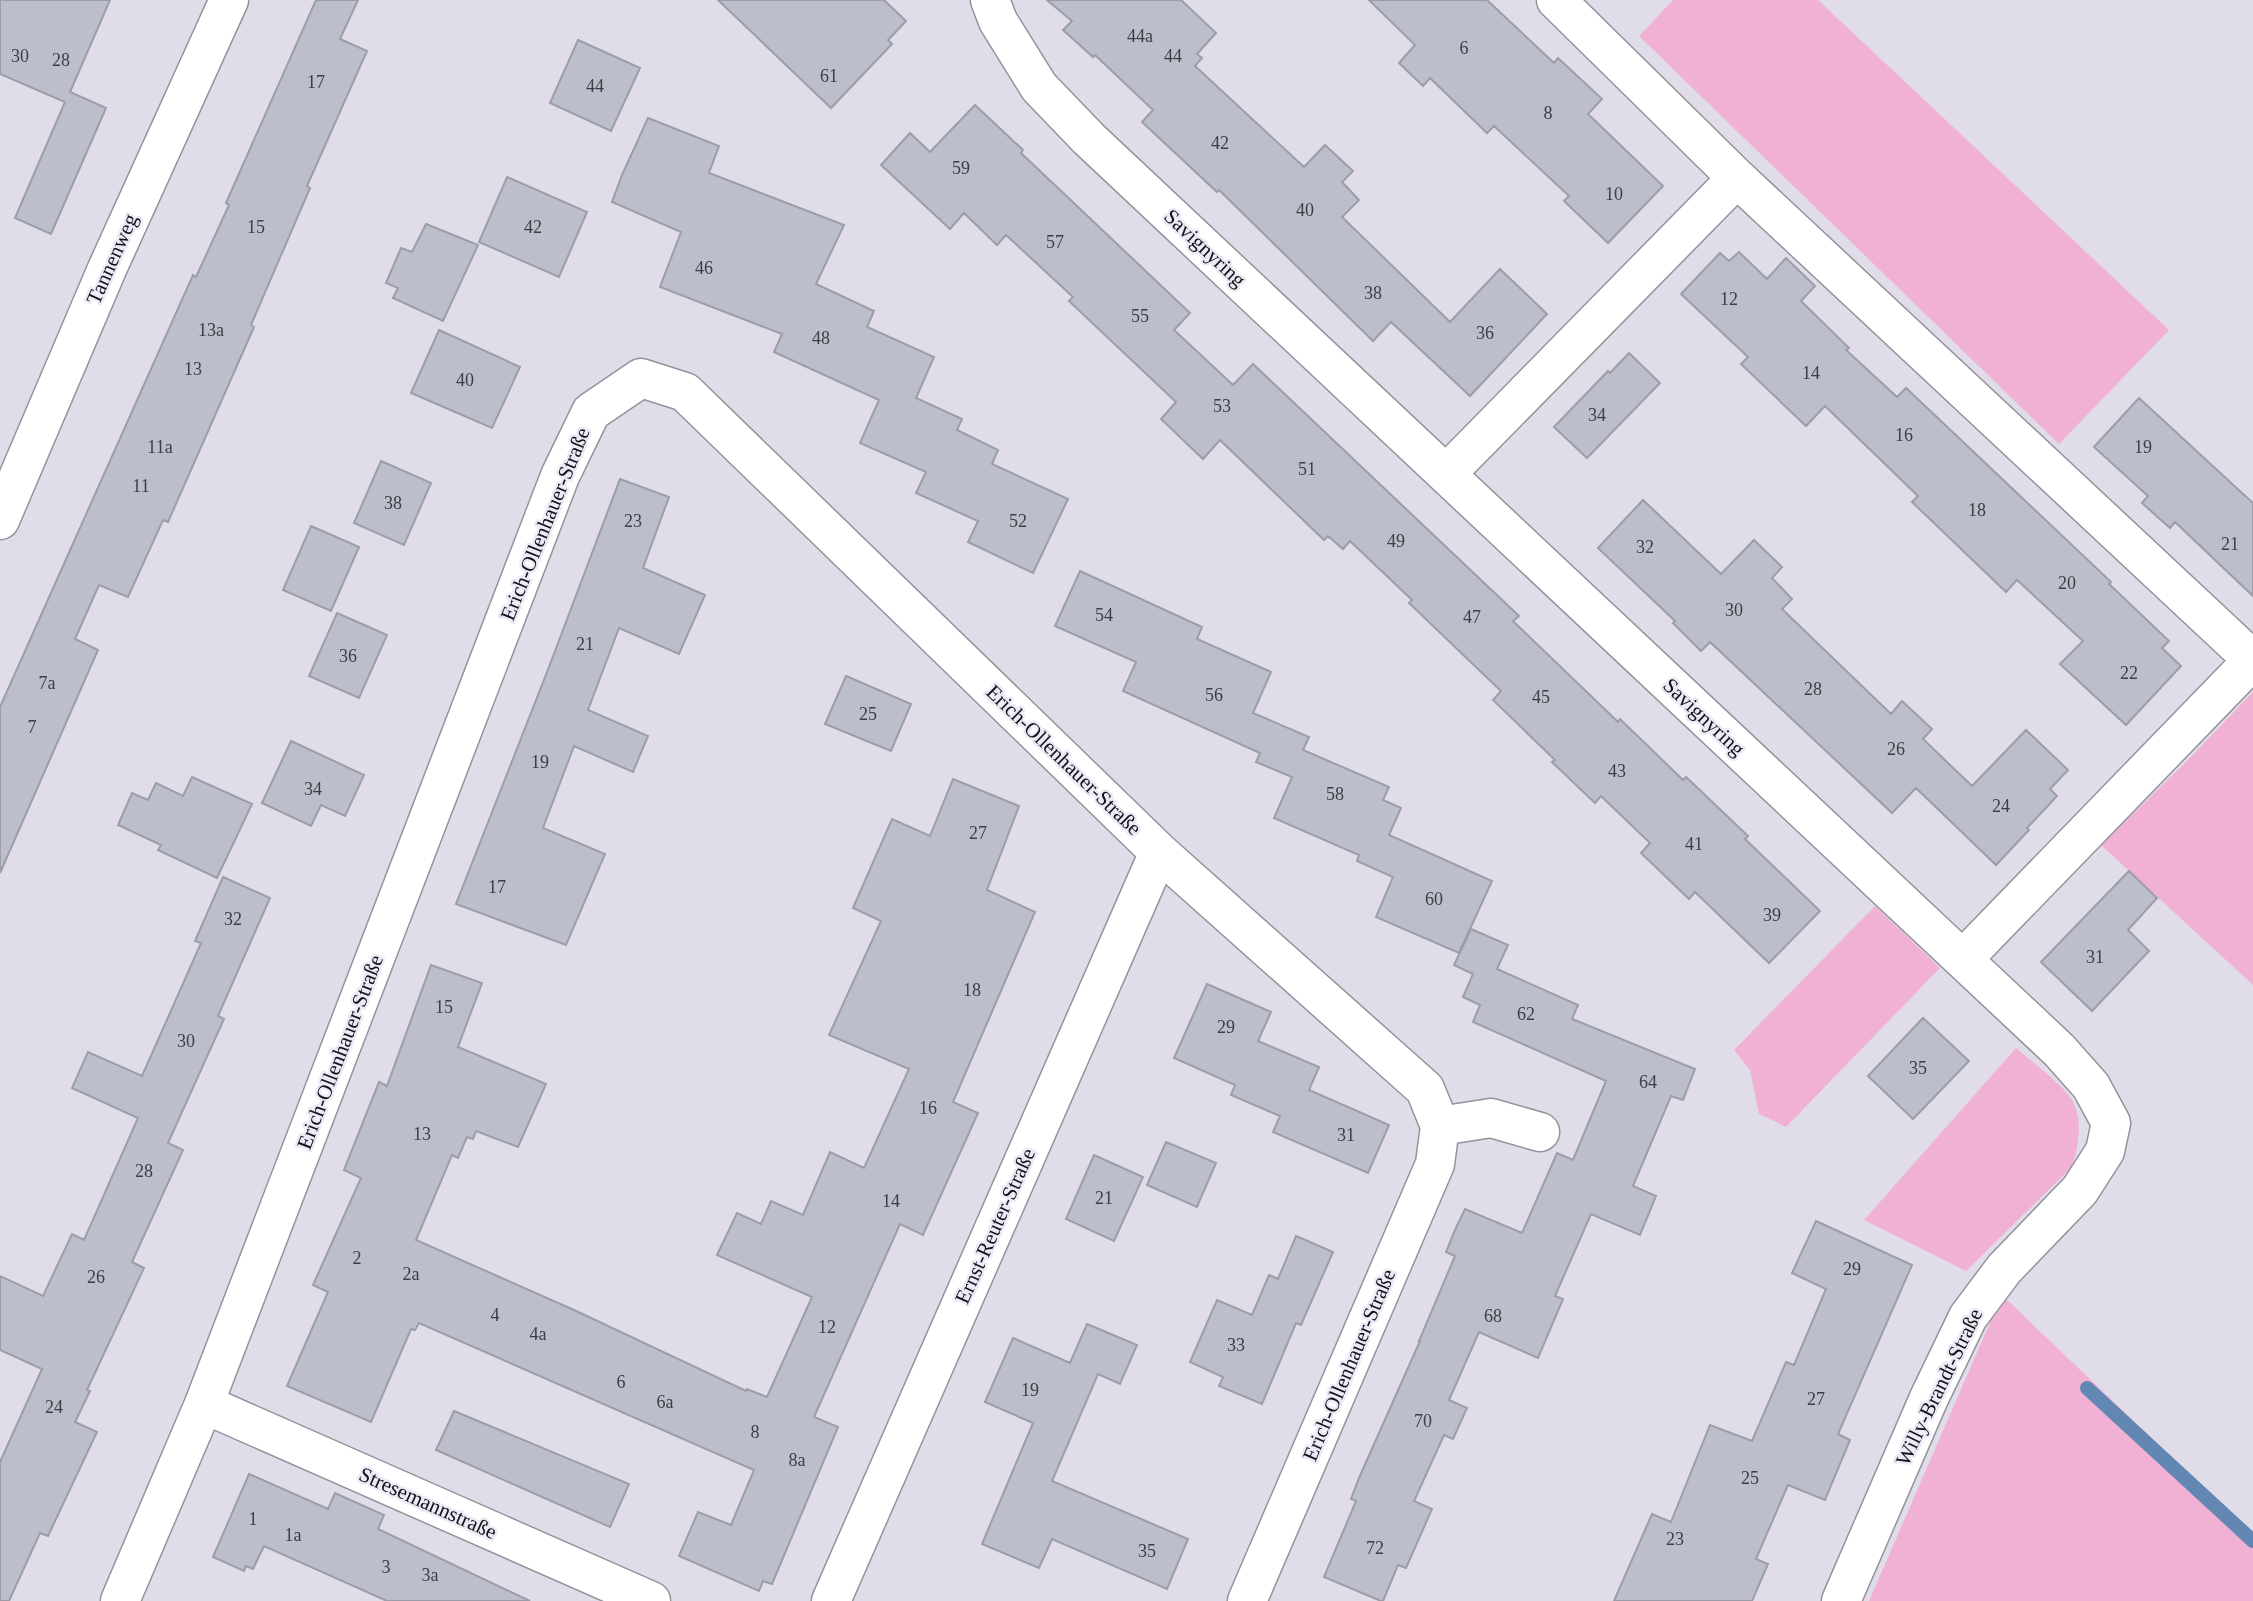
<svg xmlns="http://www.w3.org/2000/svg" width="2253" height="1601" font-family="'Times New Roman',serif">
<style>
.green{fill:#f0b1d5}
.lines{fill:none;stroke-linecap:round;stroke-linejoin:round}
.stream{stroke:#6287b2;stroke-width:14}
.building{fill:#bcbfcb;stroke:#9b9da9;stroke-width:2}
.minor-casing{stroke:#95929e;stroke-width:41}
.minor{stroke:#fff;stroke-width:38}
.labels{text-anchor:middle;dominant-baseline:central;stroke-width:5;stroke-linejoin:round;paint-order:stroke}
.number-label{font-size:18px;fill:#3d3d43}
.street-label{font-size:21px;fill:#131216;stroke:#edeaf7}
</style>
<rect width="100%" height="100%" fill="#e0dde9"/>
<path class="green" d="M 1673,0 L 1818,0 L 2169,330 L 2059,444 L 1639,36 Z
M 2253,692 L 2253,985 L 2101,845 L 2186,762 Z
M 1875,906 L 1940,968 L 1786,1127 L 1759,1114 L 1750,1070 L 1734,1050 Z
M 2016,1048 C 2031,1061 2059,1082 2070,1097 C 2084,1116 2079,1148 2071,1168 L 1966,1271 L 1864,1220 Z
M 2002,1295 L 2253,1535 L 2253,1601 L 1869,1601 Z"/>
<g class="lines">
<path class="stream" d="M 2087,1388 L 2253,1541"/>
</g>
<path class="building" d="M 0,0 L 110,0 L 70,92 L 106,108 L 51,234 L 15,218 L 65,102 L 0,74 Z
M 316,0 L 358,0 L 340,39 L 367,51 L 307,186 L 310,188 L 251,325 L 254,327 L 168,522 L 163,520 L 128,597 L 99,585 L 75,639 L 98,650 L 0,873 L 0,707 L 193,275 L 196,277 L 229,205 L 226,203 Z
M 718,0 L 884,0 L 906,21 L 888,40 L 892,44 L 831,108 Z
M 1047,0 L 1181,0 L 1216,33 L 1197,54 L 1202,58 L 1195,66 L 1304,167 L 1325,145 L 1353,171 L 1342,182 L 1359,200 L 1342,217 L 1450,322 L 1500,269 L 1547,314 L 1470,396 L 1391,322 L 1373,341 L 1219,190 L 1217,192 L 1142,122 L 1153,110 L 1095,55 L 1093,57 L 1063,30 L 1072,21 Z
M 1369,0 L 1487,0 L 1554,63 L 1558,58 L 1602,99 L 1588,114 L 1663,186 L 1608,243 L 1564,201 L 1569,196 L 1494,126 L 1487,133 L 1430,78 L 1423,86 L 1399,63 L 1415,45 Z
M 578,40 L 640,68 L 611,131 L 550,103 Z
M 975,105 L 1023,150 L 1021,153 L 1190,313 L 1174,330 L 1233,385 L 1253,364 L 1519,616 L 1513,621 L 1618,722 L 1620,719 L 1683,780 L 1686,777 L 1748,836 L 1745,839 L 1820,911 L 1769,963 L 1695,892 L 1689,899 L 1641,853 L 1650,843 L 1601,796 L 1595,803 L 1552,762 L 1555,760 L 1493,700 L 1501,691 L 1409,603 L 1412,600 L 1350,541 L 1343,549 L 1328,536 L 1324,540 L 1220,440 L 1203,459 L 1161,419 L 1176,402 L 1069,301 L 1073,297 L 1006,235 L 997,245 L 964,213 L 950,229 L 881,165 L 910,133 L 930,152 Z
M 648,118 L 719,146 L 709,173 L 844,225 L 816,284 L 874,311 L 867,327 L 934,357 L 916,398 L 962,419 L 957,430 L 998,450 L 992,464 L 1068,499 L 1033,573 L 968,542 L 978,521 L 916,493 L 926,472 L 860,443 L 879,400 L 774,352 L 782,334 L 660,287 L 681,232 L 612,202 L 622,175 Z
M 507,177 L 587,212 L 559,277 L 479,242 Z
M 426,224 L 478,245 L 443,321 L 393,298 L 398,288 L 386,283 L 401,248 L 412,252 Z
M 1739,252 L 1767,279 L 1786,258 L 1815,286 L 1801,301 L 1849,348 L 1846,350 L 1897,397 L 1906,388 L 2111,582 L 2109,584 L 2169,641 L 2162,648 L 2181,666 L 2126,725 L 2060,664 L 2083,641 L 2017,580 L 2006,592 L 1912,502 L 1918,496 L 1825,406 L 1806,426 L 1741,364 L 1748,357 L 1681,294 L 1720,253 L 1729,261 Z
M 439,330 L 520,367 L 492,428 L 411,393 Z
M 1629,353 L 1660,383 L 1587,458 L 1554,427 L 1608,371 L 1610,373 Z
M 2139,398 L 2253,503 L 2253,596 L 2175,522 L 2170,528 L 2142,503 L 2148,496 L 2094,447 Z
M 381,461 L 431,483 L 404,545 L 354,523 Z
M 620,479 L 669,497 L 643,568 L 705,595 L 679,654 L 619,628 L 588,710 L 648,736 L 633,772 L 574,746 L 543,828 L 605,854 L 566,945 L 456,904 L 549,667 Z
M 1643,500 L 1721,574 L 1754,540 L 1782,567 L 1772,578 L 1792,599 L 1782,609 L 1891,714 L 1902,701 L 1932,729 L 1923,739 L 1972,786 L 2026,730 L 2068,770 L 2050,789 L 2057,796 L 2027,828 L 2029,830 L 1996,865 L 1916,788 L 1892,813 L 1710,642 L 1701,651 L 1673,623 L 1675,621 L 1598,548 Z
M 311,526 L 359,547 L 331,611 L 283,590 Z
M 1080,571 L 1202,627 L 1197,639 L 1271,672 L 1253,713 L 1309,737 L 1303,750 L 1389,787 L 1383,800 L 1401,808 L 1389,835 L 1492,881 L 1459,953 L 1376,917 L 1393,877 L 1357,861 L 1359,855 L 1274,818 L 1292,777 L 1256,762 L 1260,753 L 1123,691 L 1136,662 L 1055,626 Z
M 337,613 L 387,635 L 359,698 L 309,676 Z
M 846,676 L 911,704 L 891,751 L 825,724 Z
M 291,741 L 364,775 L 345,816 L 321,805 L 311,826 L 262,803 Z
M 192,777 L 252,804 L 217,878 L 158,850 L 161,845 L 118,825 L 132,793 L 148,800 L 156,783 L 183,796 Z
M 953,779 L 1019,806 L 987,890 L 1035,912 L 953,1102 L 978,1113 L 923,1235 L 900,1224 L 814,1417 L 838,1427 L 772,1584 L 763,1581 L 759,1591 L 679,1556 L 698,1512 L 731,1525 L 754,1470 L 419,1323 L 415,1330 L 411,1329 L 371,1422 L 287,1386 L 328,1292 L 313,1285 L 361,1178 L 344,1170 L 379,1082 L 387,1086 L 431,965 L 482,983 L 458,1047 L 546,1084 L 518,1147 L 476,1131 L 473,1139 L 467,1137 L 458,1158 L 452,1155 L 416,1240 L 574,1310 L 746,1391 L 747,1389 L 767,1397 L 812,1297 L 717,1255 L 737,1213 L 761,1224 L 771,1201 L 803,1215 L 830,1152 L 864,1168 L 909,1069 L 829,1035 L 881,921 L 853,908 L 892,819 L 930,836 Z
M 2129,871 L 2157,898 L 2128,930 L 2149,951 L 2092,1011 L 2041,962 Z
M 223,877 L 270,898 L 218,1016 L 224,1019 L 168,1143 L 183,1150 L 132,1262 L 144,1268 L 87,1390 L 90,1391 L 75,1422 L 97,1432 L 48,1536 L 40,1533 L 9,1601 L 0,1601 L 0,1462 L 42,1369 L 0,1350 L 0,1276 L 43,1296 L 72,1234 L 84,1240 L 138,1118 L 72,1088 L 88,1052 L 142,1076 L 201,943 L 195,941 Z
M 1471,929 L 1508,945 L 1497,969 L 1578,1005 L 1572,1019 L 1695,1069 L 1683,1100 L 1671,1096 L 1633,1186 L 1656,1196 L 1640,1235 L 1591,1214 L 1555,1296 L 1563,1299 L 1538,1358 L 1479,1332 L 1449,1400 L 1467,1408 L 1453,1439 L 1444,1435 L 1414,1501 L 1432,1509 L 1406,1568 L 1398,1565 L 1383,1601 L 1381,1601 L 1324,1577 L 1356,1501 L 1351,1499 L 1359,1478 L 1420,1341 L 1419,1341 L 1455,1256 L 1446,1252 L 1455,1230 L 1465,1209 L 1522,1233 L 1557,1153 L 1573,1160 L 1606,1081 L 1473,1022 L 1480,1005 L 1463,997 L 1473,974 L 1454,965 Z
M 1207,984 L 1271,1012 L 1258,1041 L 1319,1067 L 1309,1090 L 1389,1125 L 1368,1173 L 1273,1132 L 1280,1116 L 1231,1095 L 1235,1085 L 1174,1058 Z
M 1923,1018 L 1969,1061 L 1913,1119 L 1868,1076 Z
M 1166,1142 L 1216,1163 L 1197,1207 L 1147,1185 Z
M 1094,1155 L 1143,1177 L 1114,1241 L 1066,1219 Z
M 1816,1221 L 1912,1265 L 1838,1434 L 1850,1440 L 1825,1500 L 1788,1485 L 1756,1559 L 1768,1564 L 1752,1601 L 1614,1601 L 1652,1514 L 1671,1522 L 1710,1425 L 1752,1441 L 1786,1362 L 1794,1365 L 1826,1289 L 1792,1273 Z
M 1296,1236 L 1333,1252 L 1301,1325 L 1296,1323 L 1262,1404 L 1219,1386 L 1223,1377 L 1190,1362 L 1217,1300 L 1252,1315 L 1269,1275 L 1278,1279 Z
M 1087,1324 L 1137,1345 L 1120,1384 L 1098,1374 L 1052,1481 L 1188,1539 L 1167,1589 L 1052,1539 L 1039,1568 L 982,1544 L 1033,1423 L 985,1402 L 1013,1338 L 1070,1363 Z
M 454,1411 L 629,1484 L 610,1527 L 436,1450 Z
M 249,1474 L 328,1509 L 335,1493 L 384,1515 L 378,1529 L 530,1601 L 387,1601 L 264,1546 L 253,1569 L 246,1566 L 244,1571 L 213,1557 Z"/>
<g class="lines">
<g class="minor-casing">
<path id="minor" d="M 990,0 L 998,21 L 1039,87 L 1089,139 L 2059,1050 L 2091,1086 L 2111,1123 L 2105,1151 L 2080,1190 L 2004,1269 L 1968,1317 L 1929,1398 L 1841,1601
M 1556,0 L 1737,178 L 2253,660
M 1446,474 L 1737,178
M 0,520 L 107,269 L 229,0
M 1963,959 L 2253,660
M 1440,1126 L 1491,1118 L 1540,1132
M 204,1404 L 651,1601
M 120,1601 L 204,1404 L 560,476 L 591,412 L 641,378 L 685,392 L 1159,852 L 1425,1089 L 1440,1126 L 1435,1164 L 1247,1601
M 831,1601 L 1159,852"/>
</g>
<use href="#minor" class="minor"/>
</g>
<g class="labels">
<g class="number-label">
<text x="1140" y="36">44a</text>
<text x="1464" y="48">6</text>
<text x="20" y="56">30</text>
<text x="1173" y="56">44</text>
<text x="61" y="60">28</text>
<text x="829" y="76">61</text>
<text x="316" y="82">17</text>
<text x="595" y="86">44</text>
<text x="1548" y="113">8</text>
<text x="1220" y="143">42</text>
<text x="961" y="168">59</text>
<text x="1614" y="194">10</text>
<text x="1305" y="210">40</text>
<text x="256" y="227">15</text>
<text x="533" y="227">42</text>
<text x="1055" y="242">57</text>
<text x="704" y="268">46</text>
<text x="1373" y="293">38</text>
<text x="1729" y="299">12</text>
<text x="1140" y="316">55</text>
<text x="211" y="330">13a</text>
<text x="1485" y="333">36</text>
<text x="821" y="338">48</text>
<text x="193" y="369">13</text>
<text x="1811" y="373">14</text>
<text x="465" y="380">40</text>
<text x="1222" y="406">53</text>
<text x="1597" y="415">34</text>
<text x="1904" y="435">16</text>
<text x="160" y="447">11a</text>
<text x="2143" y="447">19</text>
<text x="1307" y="469">51</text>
<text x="141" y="486">11</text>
<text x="393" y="503">38</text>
<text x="1977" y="510">18</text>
<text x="633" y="521">23</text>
<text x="1018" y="521">52</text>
<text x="1396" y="541">49</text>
<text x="2230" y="544">21</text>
<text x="1645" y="547">32</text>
<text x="2067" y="583">20</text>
<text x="1734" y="610">30</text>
<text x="1104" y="615">54</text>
<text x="1472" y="617">47</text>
<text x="585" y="644">21</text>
<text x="348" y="656">36</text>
<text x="2129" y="673">22</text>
<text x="47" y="683">7a</text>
<text x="1813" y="689">28</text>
<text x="1214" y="695">56</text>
<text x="1541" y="697">45</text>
<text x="868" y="714">25</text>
<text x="32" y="727">7</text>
<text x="1896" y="749">26</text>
<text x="540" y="762">19</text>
<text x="1617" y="771">43</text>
<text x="313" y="789">34</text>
<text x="1335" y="794">58</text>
<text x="2001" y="806">24</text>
<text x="978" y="833">27</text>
<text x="1694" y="844">41</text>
<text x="497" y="887">17</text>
<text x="1434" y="899">60</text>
<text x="1772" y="915">39</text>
<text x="233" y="919">32</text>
<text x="2095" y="957">31</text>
<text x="972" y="990">18</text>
<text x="444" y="1007">15</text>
<text x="1526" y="1014">62</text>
<text x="1226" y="1027">29</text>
<text x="186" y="1041">30</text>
<text x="1918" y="1068">35</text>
<text x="1648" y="1082">64</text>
<text x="928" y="1108">16</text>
<text x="422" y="1134">13</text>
<text x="1346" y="1135">31</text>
<text x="144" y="1171">28</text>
<text x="1104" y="1198">21</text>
<text x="891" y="1201">14</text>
<text x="357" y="1258">2</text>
<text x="1852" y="1269">29</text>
<text x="411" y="1274">2a</text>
<text x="96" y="1277">26</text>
<text x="495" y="1315">4</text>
<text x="1493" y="1316">68</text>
<text x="827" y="1327">12</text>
<text x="538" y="1334">4a</text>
<text x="1236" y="1345">33</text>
<text x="621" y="1382">6</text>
<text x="1030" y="1390">19</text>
<text x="1816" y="1399">27</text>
<text x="665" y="1402">6a</text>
<text x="54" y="1407">24</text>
<text x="1423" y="1421">70</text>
<text x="755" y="1432">8</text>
<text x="797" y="1460">8a</text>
<text x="1750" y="1478">25</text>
<text x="253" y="1519">1</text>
<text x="293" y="1535">1a</text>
<text x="1675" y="1539">23</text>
<text x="1375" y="1548">72</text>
<text x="1147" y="1551">35</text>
<text x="386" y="1567">3</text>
<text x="430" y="1575">3a</text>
</g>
<g class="street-label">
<text transform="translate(1205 248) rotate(43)">Savignyring</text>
<text transform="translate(112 259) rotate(-66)">Tannenweg</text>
<text transform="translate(545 524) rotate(-68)">Erich-Ollenhauer-Straße</text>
<text transform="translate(1704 717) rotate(43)">Savignyring</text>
<text transform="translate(1064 760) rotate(44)">Erich-Ollenhauer-Straße</text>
<text transform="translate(340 1052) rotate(-69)">Erich-Ollenhauer-Straße</text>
<text transform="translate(995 1226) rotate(-66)">Ernst-Reuter-Straße</text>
<text transform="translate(1349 1365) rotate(-67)">Erich-Ollenhauer-Straße</text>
<text transform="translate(1939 1387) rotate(-64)">Willy-Brandt-Straße</text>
<text transform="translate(428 1503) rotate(24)">Stresemannstraße</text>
</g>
</g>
</svg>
